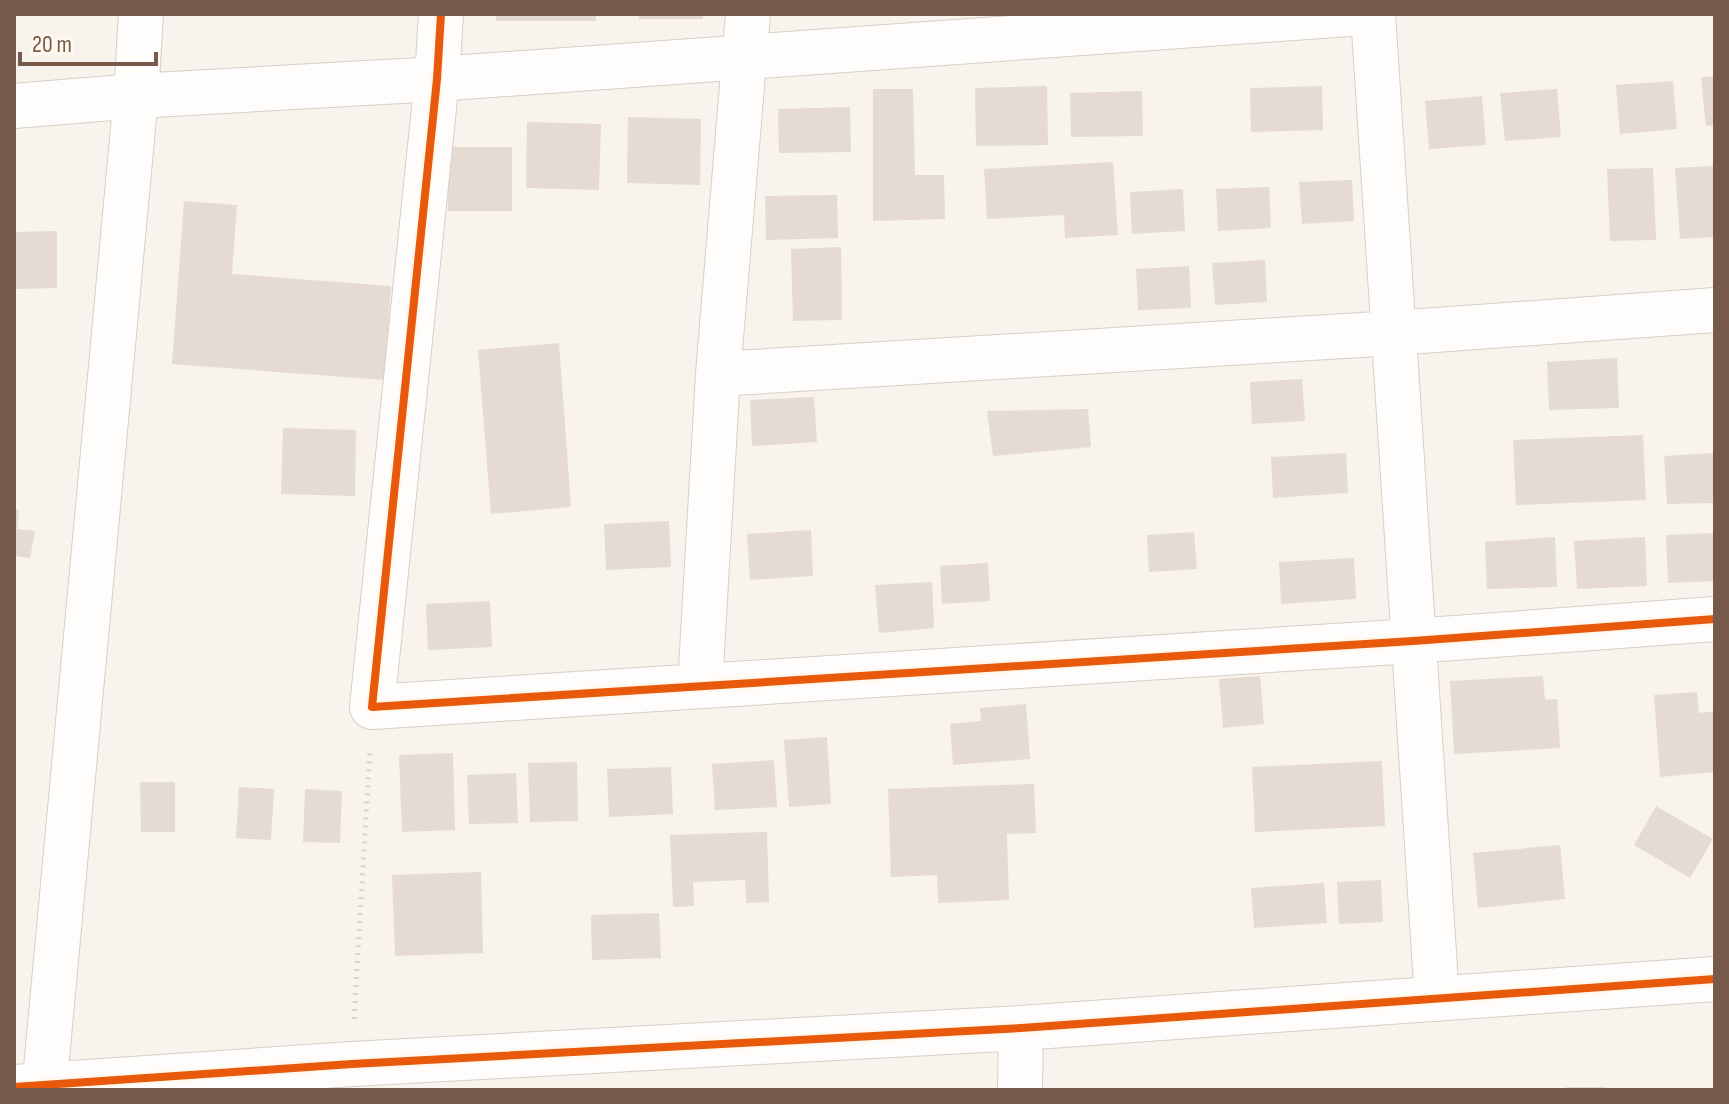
<svg xmlns="http://www.w3.org/2000/svg" width="1729" height="1104" font-family="'Sofia Sans Condensed',sans-serif">
<style>
.building{fill:#e5dbd3}
.lines{fill:none;stroke-linecap:round;stroke-linejoin:round}
.minor-casing{stroke:#d6cfc8;stroke-width:46}
.path{stroke:#dbd2cd;stroke-width:5;stroke-dasharray:2 6;stroke-linecap:butt}
.minor{stroke:#fefdfc;stroke-width:44}
.cycleway-casing{stroke:#fff8ee;stroke-width:13}
.cycleway{stroke:#e8590c;stroke-width:8}
</style>
<rect width="100%" height="100%" fill="#f8f3ec"/>
<path class="building" d="M 496,14 L 596,14 L 596,21 L 496,21 Z
M 639,14 L 703,14 L 703,19 L 639,19 Z
M 1715,76 L 1715,125 L 1706,126 L 1701,77 Z
M 1673,81 L 1677,129 L 1620,134 L 1616,85 Z
M 1047,86 L 1048,145 L 976,146 L 975,88 Z
M 1322,86 L 1323,130 L 1251,132 L 1250,88 Z
M 873,89 L 913,89 L 915,175 L 944,175 L 945,219 L 873,221 Z
M 1557,89 L 1561,137 L 1505,141 L 1500,93 Z
M 1142,91 L 1143,136 L 1071,137 L 1070,93 Z
M 1482,96 L 1486,145 L 1429,149 L 1425,101 Z
M 850,107 L 851,152 L 779,153 L 778,109 Z
M 628,117 L 701,119 L 700,185 L 627,183 Z
M 527,122 L 601,124 L 599,190 L 526,188 Z
M 447,147 L 512,147 L 512,211 L 448,211 Z
M 1113,162 L 1118,235 L 1065,238 L 1064,215 L 987,219 L 984,169 Z
M 1715,166 L 1715,237 L 1680,239 L 1675,168 Z
M 1653,168 L 1656,240 L 1610,241 L 1607,169 Z
M 1352,180 L 1354,221 L 1302,224 L 1299,182 Z
M 1269,187 L 1271,228 L 1218,231 L 1216,189 Z
M 1183,189 L 1185,231 L 1132,234 L 1130,192 Z
M 837,195 L 838,238 L 766,240 L 765,196 Z
M 184,201 L 237,205 L 232,274 L 391,286 L 385,380 L 172,364 Z
M 57,231 L 57,288 L 14,289 L 14,232 Z
M 841,247 L 842,320 L 793,321 L 791,249 Z
M 1265,260 L 1267,302 L 1215,305 L 1212,263 Z
M 1189,266 L 1191,308 L 1138,310 L 1136,269 Z
M 559,343 L 571,507 L 491,514 L 478,350 Z
M 1617,358 L 1619,408 L 1549,410 L 1547,362 Z
M 1302,379 L 1305,421 L 1252,424 L 1250,382 Z
M 814,397 L 817,442 L 752,446 L 750,400 Z
M 1088,409 L 1091,447 L 993,456 L 987,411 Z
M 283,428 L 356,430 L 355,496 L 281,494 Z
M 1643,435 L 1646,500 L 1516,505 L 1513,440 Z
M 1346,453 L 1348,493 L 1273,498 L 1271,457 Z
M 1715,453 L 1715,503 L 1667,504 L 1664,456 Z
M 14,510 L 19,510 L 17,529 L 35,531 L 30,558 L 14,556 Z
M 669,521 L 671,567 L 606,570 L 604,524 Z
M 811,530 L 813,576 L 750,580 L 747,534 Z
M 1194,532 L 1197,569 L 1149,572 L 1147,535 Z
M 1715,533 L 1715,581 L 1668,583 L 1666,535 Z
M 1555,537 L 1557,587 L 1487,589 L 1485,542 Z
M 1645,537 L 1647,586 L 1577,589 L 1574,541 Z
M 1354,558 L 1356,599 L 1281,604 L 1279,562 Z
M 988,563 L 990,601 L 942,604 L 940,566 Z
M 932,582 L 934,628 L 879,633 L 875,585 Z
M 490,601 L 492,647 L 428,650 L 426,604 Z
M 1260,676 L 1264,724 L 1223,728 L 1219,679 Z
M 1543,676 L 1545,700 L 1557,699 L 1560,748 L 1454,754 L 1450,681 Z
M 1697,692 L 1699,713 L 1715,711 L 1715,772 L 1660,777 L 1654,695 Z
M 1026,704 L 1030,759 L 953,765 L 950,724 L 981,721 L 980,708 Z
M 827,737 L 831,804 L 789,807 L 784,740 Z
M 453,753 L 455,830 L 402,832 L 399,755 Z
M 774,760 L 777,807 L 715,810 L 712,764 Z
M 1382,761 L 1385,826 L 1255,832 L 1252,767 Z
M 577,762 L 578,821 L 530,822 L 528,763 Z
M 671,767 L 673,814 L 609,817 L 607,769 Z
M 516,773 L 518,823 L 469,824 L 467,775 Z
M 140,782 L 175,782 L 175,832 L 141,832 Z
M 1034,784 L 1036,833 L 1007,834 L 1009,900 L 938,903 L 937,875 L 891,877 L 888,789 Z
M 239,787 L 274,789 L 271,840 L 236,838 Z
M 305,789 L 342,791 L 340,843 L 303,842 Z
M 1656,806 L 1713,839 L 1690,878 L 1634,845 Z
M 767,832 L 769,902 L 746,903 L 745,880 L 693,882 L 694,906 L 673,907 L 670,835 Z
M 1560,845 L 1565,899 L 1478,908 L 1473,853 Z
M 481,872 L 483,953 L 395,956 L 392,875 Z
M 1381,880 L 1383,922 L 1339,924 L 1337,882 Z
M 1324,883 L 1327,923 L 1254,928 L 1251,888 Z
M 659,913 L 661,958 L 592,960 L 591,915 Z
M 1566,1087 L 1606,1087 L 1606,1090 L 1566,1090 Z"/>
<g class="lines">
<g class="minor-casing">
<path id="minor" d="M 441,14 L 437,79 L 372,707 L 1413,641 L 1715,619
M 1373,14 L 1437,999
M 14,106 L 136,96 L 437,79 L 1349,14
M 718,374 L 1394,333 L 1715,310
M 700,686 L 718,374 L 748,14
M 14,1087 L 352,1064 L 1021,1028 L 1715,979
M 44,1090 L 136,96 L 141,14
M 1020,1090 L 1021,1028"/>
</g>
<path class="path" d="M 354,1019 L 370,750"/>
<use href="#minor" class="minor"/>
<g class="cycleway-casing">
<path id="cycleway" d="M 441,14 L 437,79 L 372,707 L 1413,641 L 1715,619
M 14,1087 L 352,1064 L 1021,1028 L 1715,979"/>
</g>
<use href="#cycleway" class="cycleway"/>
</g>
<rect width="1729" height="1104" fill="none" stroke="#785a4a" stroke-width="32"/>
<path d="M20 52v12h136v-12" fill="none" stroke="#785a4a" stroke-width="4"/>
<text x="32" y="52" font-size="24" fill="#785a4a" stroke="#fff8ee" stroke-width="6" paint-order="stroke">20 m</text>
</svg>
